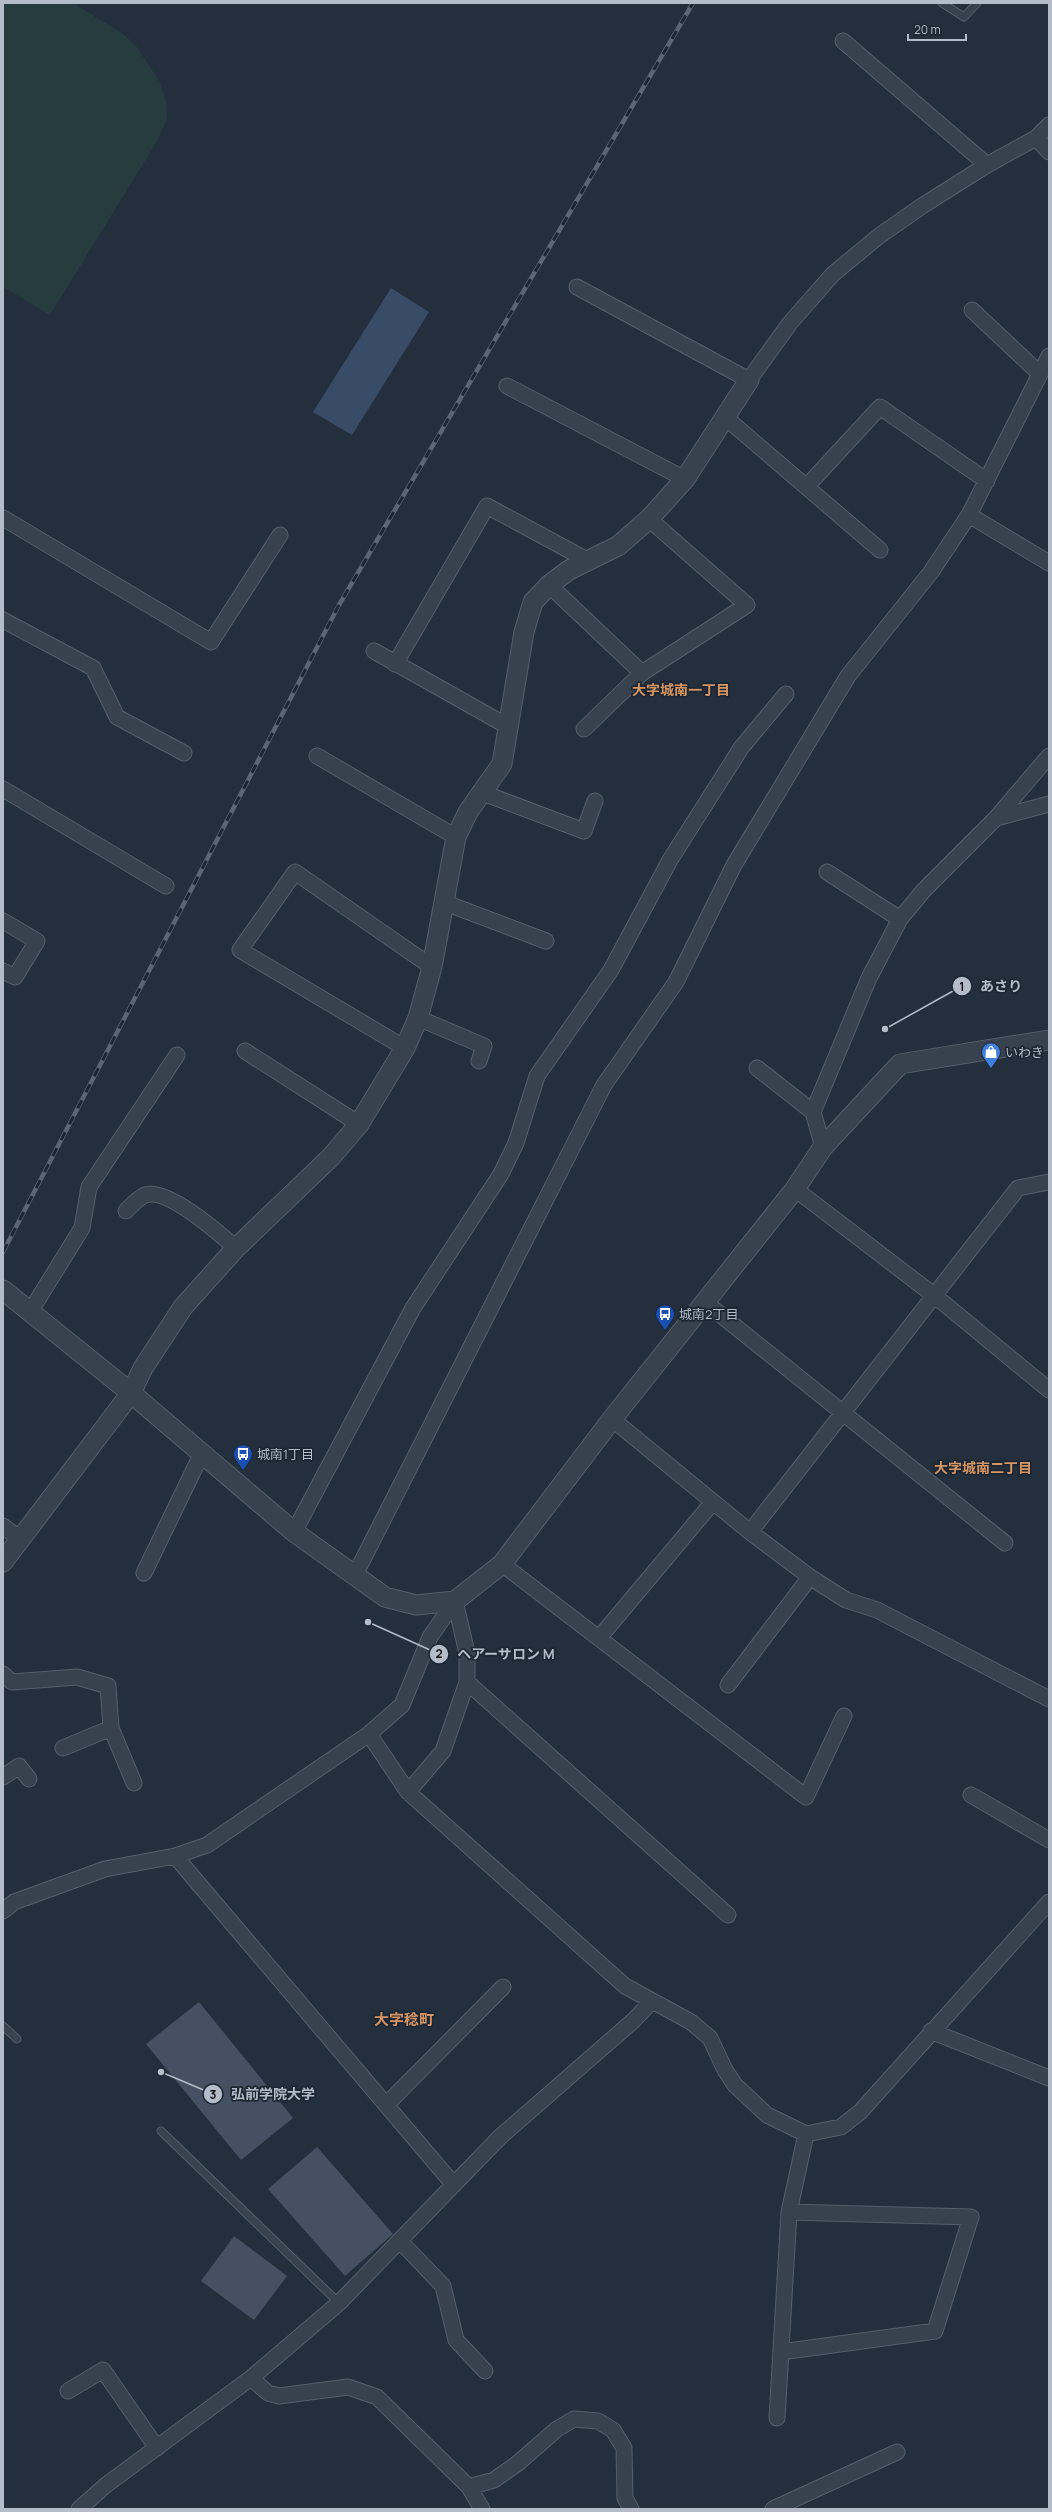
<svg xmlns="http://www.w3.org/2000/svg" width="1052" height="2512" font-family="Manrope,'Noto Sans JP',sans-serif">
<style>
.green{fill:#263c3f}
.water{fill:#394c67}
.building{fill:#455162}
.lines{fill:none;stroke-linecap:round;stroke-linejoin:round}
.service-casing{stroke:#565f6c;stroke-width:9}
.minor-casing{stroke:#565f6c;stroke-width:17}
.tertiary-casing{stroke:#565f6c;stroke-width:21}
.service{stroke:#38414e;stroke-width:7}
.minor{stroke:#38414e;stroke-width:15}
.tertiary{stroke:#38414e;stroke-width:19}
.rail-casing{stroke:#5a6575;stroke-width:4.5}
.rail{stroke:#1d2633;stroke-width:3;stroke-dasharray:9;stroke-linecap:butt}
.labels{text-anchor:middle;dominant-baseline:central;stroke-width:3.5;stroke-linejoin:round;paint-order:stroke}
.poi-label{font-size:13px;fill:#b4bcc9;stroke:#1d2633;text-anchor:start}
.neighbourhood-label{font-size:14px;font-weight:bold;fill:#d59563;stroke:#1d2633}
.quarter-label{font-size:15px;font-weight:bold;fill:#d59563;stroke:#1d2633}
.leader{fill:none;stroke:#b4bcc9;stroke-width:1.5}
.callout-dot{fill:#b4bcc9;stroke:#1d2633;stroke-width:1.5}
.mark-label{font-size:12px;text-anchor:middle;font-weight:bold;fill:#111}
.callout-label{font-size:14px;text-anchor:middle;font-weight:bold;fill:#b4bcc9;stroke:#1d2633;stroke-width:3.5;stroke-linejoin:round;paint-order:stroke}
</style>
<rect width="100%" height="100%" fill="#242f3e"/>
<path class="green" d="M 3,3 L 73,3 L 123,34 L 136,46 L 160,82 L 166,102 L 167,119 L 156,143 L 50,315 L 3,287 Z"/>
<path class="water" d="M 391,288 L 429,312 L 352,435 L 313,412 Z"/>
<path class="building" d="M 199,2002 L 293,2118 L 241,2160 L 146,2044 Z
M 317,2147 L 393,2234 L 345,2276 L 268,2189 Z
M 234,2236 L 287,2276 L 254,2320 L 201,2281 Z"/>
<g class="lines">
<g class="service-casing">
<path id="service" d="M 942,3 L 964,17 L 977,3
M 3,2026 L 17,2039
M 161,2131 L 339,2303"/>
</g>
<g class="minor-casing">
<path id="minor" d="M 843,41 L 987,165
M 1036,138 L 1049,152
M 577,287 L 749,380 L 790,323 L 833,274 L 879,236 L 922,206 L 987,165 L 1036,138 L 1049,125
M 972,310 L 1040,374
M 507,386 L 685,479
M 726,418 L 880,550
M 807,486 L 880,407 L 987,481
M 969,515 L 1049,563
M 3,518 L 211,642 L 280,535
M 549,585 L 642,673
M 3,620 L 93,668 L 117,717 L 184,753
M 374,651 L 509,727
M 395,664 L 487,506 L 587,560
M 584,729 L 642,673 L 747,605 L 649,519
M 317,756 L 456,837
M 3,789 L 166,886
M 483,793 L 584,831 L 595,801
M 996,818 L 1049,804
M 827,872 L 900,919
M 443,902 L 546,941
M 3,921 L 37,941 L 15,977 L 3,971
M 418,1018 L 484,1046 L 479,1061
M 405,1048 L 240,950 L 295,872 L 432,967
M 245,1051 L 359,1124
M 757,1068 L 813,1112
M 823,1147 L 813,1112 L 869,978 L 900,919 L 924,890 L 996,818 L 1049,756
M 795,1189 L 935,1296 L 1049,1390
M 126,1211 C 131,1206 138,1198 145,1195 C 167,1187 220,1234 236,1248
M 706,1303 L 1005,1543
M 30,1312 L 82,1228 L 89,1187 L 177,1055
M 612,1419 L 750,1532 L 1018,1188 L 1049,1182
M 3,1526 L 20,1539
M 294,1532 L 413,1308 L 501,1174 L 516,1143 L 537,1076 L 611,970 L 670,860 L 741,748 L 786,694
M 750,1532 L 810,1577 L 846,1600 L 877,1610 L 1049,1699
M 502,1564 L 806,1797 L 844,1716
M 144,1573 L 202,1453
M 355,1575 L 604,1085 L 676,982 L 734,865 L 848,676 L 931,572 L 969,515 L 1049,356
M 455,1601 L 467,1653 L 467,1682 L 443,1751 L 408,1792 L 625,1986 L 691,2022 L 710,2038 L 725,2070 L 735,2085 L 767,2115 L 806,2134 L 841,2127 L 860,2112 L 1049,1902
M 599,1638 L 713,1502
M 3,1674 L 12,1682 L 77,1677 L 108,1686 L 111,1728 L 134,1783
M 467,1682 L 728,1915
M 728,1685 L 810,1577
M 63,1748 L 111,1728
M 3,1777 L 19,1766 L 29,1779
M 408,1792 L 369,1734 L 402,1705 L 430,1637 L 455,1601
M 971,1795 L 1049,1840
M 175,1856 L 454,2185
M 3,1911 L 14,1902 L 105,1869 L 175,1856 L 207,1845 L 369,1734
M 931,2031 L 1049,2078
M 386,2105 L 503,1987
M 401,2242 L 443,2286 L 456,2340 L 485,2371
M 781,2352 L 935,2331 L 971,2217 L 789,2212
M 251,2378 L 268,2393 L 279,2396 L 348,2387 L 377,2397 L 469,2487 L 494,2480 L 518,2463 L 557,2429 L 574,2419 L 598,2421 L 613,2430 L 624,2448 L 625,2498 L 631,2509
M 68,2391 L 103,2370 L 157,2448
M 777,2418 L 789,2212 L 806,2134
M 469,2487 L 482,2509
M 79,2509 L 106,2485 L 251,2378 L 339,2303 L 500,2137 L 633,2021 L 652,2001
M 773,2509 L 897,2452"/>
</g>
<g class="tertiary-casing">
<path id="tertiary" d="M 3,1290 L 131,1393 L 294,1532 L 385,1597 L 416,1605 L 455,1601 L 502,1564 L 612,1419 L 795,1189 L 823,1147 L 900,1064 L 1049,1040
M 3,1562 L 131,1393 L 143,1368 L 183,1307 L 236,1248 L 331,1157 L 359,1124 L 405,1048 L 418,1018 L 432,967 L 456,837 L 468,812 L 502,764 L 524,632 L 533,602 L 549,585 L 569,570 L 618,546 L 649,519 L 685,479 L 749,380"/>
</g>
<use href="#service" class="service"/>
<use href="#minor" class="minor"/>
<use href="#tertiary" class="tertiary"/>
<g class="rail-casing">
<path id="rail" d="M 3,1252 L 339,605 L 693,3"/>
</g>
<use href="#rail" class="rail"/>
</g>
<defs>
<g id="shop-pin" transform="scale(1)"><path d="M0 17L-7.5 6A9.5 9.5 0 1 1 7.5 6Z" fill="#3f7fe0" stroke="#1d2633"/><path d="M-5-2.5h2.3a2.7 3.5 0 0 1 5.4 0H5L5.5 6h-11ZM-1.5-2.5h3a1.5 2.3 0 0 0-3 0Z" fill="#fff"/></g>
<g id="bus-pin" transform="scale(1)"><path d="M0 17L-7.5 6A9.5 9.5 0 1 1 7.5 6Z" fill="#1a4fb4" stroke="#1d2633"/><path d="M-5-6H5V4H4V6H2V4H-2V6H-4V4H-5ZM-3.5-4V0h7V-4ZM-3.5 1.2v1.5H-2V1.2ZM2 1.2v1.5H3.5V1.2Z" fill="#fff"/></g>
</defs>
<g fill-rule="evenodd">
<use href="#shop-pin" x="991" y="1052"/>
<use href="#bus-pin" x="665" y="1314"/>
<use href="#bus-pin" x="243" y="1454"/>
</g>
<g class="labels">
<g class="poi-label">
<text x="1005" y="1052">いわき</text>
<text x="679" y="1314">城南2丁目</text>
<text x="257" y="1454">城南1丁目</text>
</g>
<g class="neighbourhood-label">
<text x="681" y="689">大字城南一丁目</text>
<text x="983" y="1467">大字城南二丁目</text>
</g>
<g class="quarter-label">
<text x="404" y="2019">大字稔町</text>
</g>
</g>
<path class="leader" d="M885 1029L962 986M368 1622L439 1654M161 2072L213 2094"/>
<g class="callout-dot">
<circle cx="885" cy="1029" r="4"/>
<circle cx="368" cy="1622" r="4"/>
<circle cx="161" cy="2072" r="4"/>
<circle cx="962" cy="986" r="10"/>
<circle cx="439" cy="1654" r="10"/>
<circle cx="213" cy="2094" r="10"/>
</g>
<g class="mark-label">
<text x="962" y="991">1</text>
<text x="439" y="1658">2</text>
<text x="213" y="2099">3</text>
</g>
<g class="callout-label">
<text x="1001" y="991">あさり</text>
<text x="506" y="1659">ヘアーサロン M</text>
<text x="273" y="2099">弘前学院大学</text>
</g>
<rect width="1052" height="2512" fill="none" stroke="#b4bcc9" stroke-width="8"/>
<path d="M908 34v6h58v-6" fill="none" stroke="#b4bcc9" stroke-width="2"/>
<text x="914" y="34" font-size="12" fill="#b4bcc9" stroke="#1d2633" stroke-width="3" paint-order="stroke">20 m</text>
</svg>
